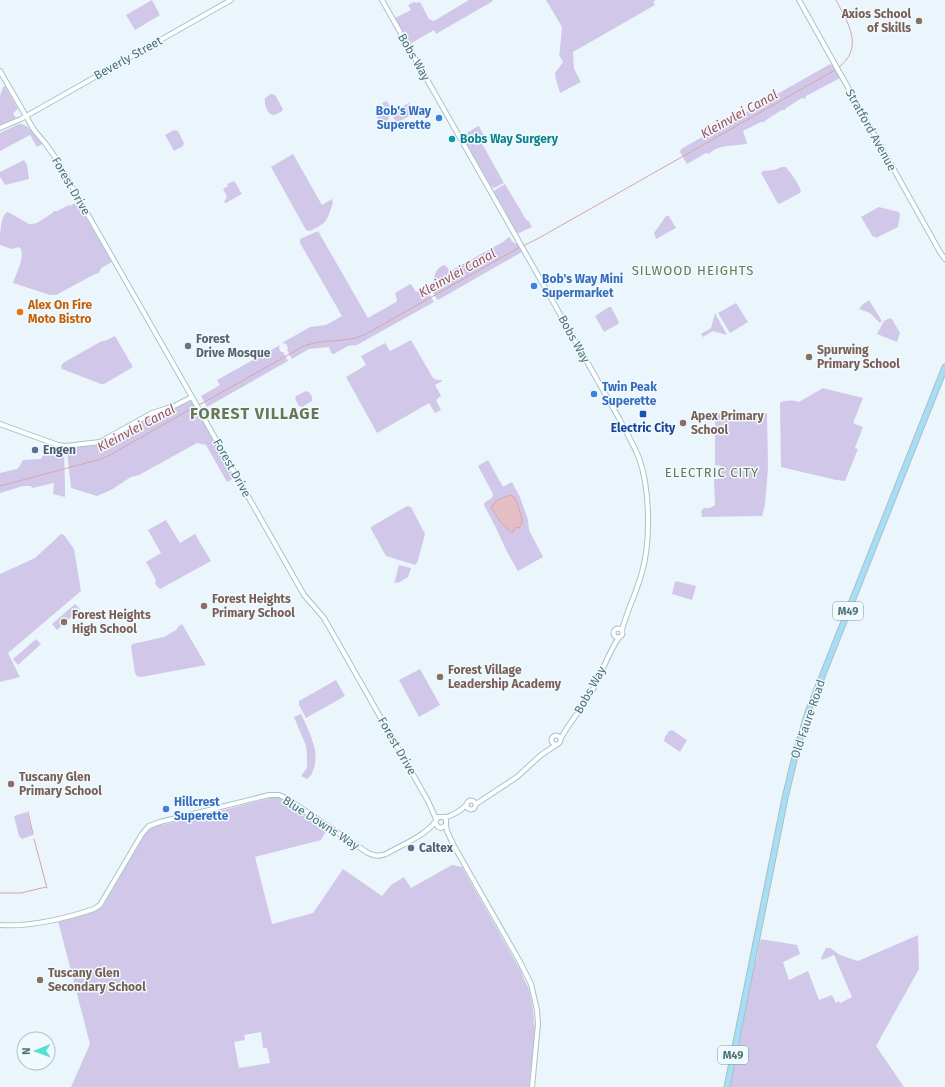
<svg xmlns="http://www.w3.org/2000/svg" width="945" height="1087" font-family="'Fira Sans',sans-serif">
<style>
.green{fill:#d1c8e9;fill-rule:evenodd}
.water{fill:#e5bec5;stroke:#d6a5ad}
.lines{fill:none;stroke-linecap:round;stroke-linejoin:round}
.stream{stroke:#d6a5ad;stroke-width:1}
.tertiary-casing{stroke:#a8c3c7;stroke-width:6}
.primary-casing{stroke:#aebfc0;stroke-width:7}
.tertiary{stroke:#fff;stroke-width:4}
.primary{stroke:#a6ddf7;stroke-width:5}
.education-dot{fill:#8d6e63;stroke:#f0fafe;stroke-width:1.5}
.shop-dot{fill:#3f7fe0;stroke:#f0fafe;stroke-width:1.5}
.culture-dot{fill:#0f9aa8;stroke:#f0fafe;stroke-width:1.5}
.food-dot{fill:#e8710a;stroke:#f0fafe;stroke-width:1.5}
.worship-dot{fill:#6b7280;stroke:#f0fafe;stroke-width:1.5}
.transit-dot{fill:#1a4fb4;stroke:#f0fafe;stroke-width:1.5}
.service-dot{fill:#5c6f8a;stroke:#f0fafe;stroke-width:1.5}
.labels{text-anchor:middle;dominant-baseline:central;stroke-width:3;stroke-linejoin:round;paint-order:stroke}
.shield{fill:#f0fafe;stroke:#7f9c9f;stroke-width:1}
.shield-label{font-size:11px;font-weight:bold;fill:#4e7476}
.education-label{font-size:12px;font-weight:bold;fill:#785e54;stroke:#f0fafe;text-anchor:start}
.street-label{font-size:12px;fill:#4e7476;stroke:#f0fafe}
.shop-label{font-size:12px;font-weight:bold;fill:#366cbe;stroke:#f0fafe;text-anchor:start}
.culture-label{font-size:12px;font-weight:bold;fill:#0d838f;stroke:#f0fafe;text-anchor:start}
.food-label{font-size:12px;font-weight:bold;fill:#c56008;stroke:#f0fafe;text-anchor:start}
.worship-label{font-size:12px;font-weight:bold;fill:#5b616d;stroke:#f0fafe;text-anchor:start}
.transit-label{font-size:12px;font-weight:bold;fill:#164399;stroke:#f0fafe}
.service-label{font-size:12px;font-weight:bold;fill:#4e5e75;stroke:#f0fafe;text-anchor:start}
.water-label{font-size:13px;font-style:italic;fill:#9d525d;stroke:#f0fafe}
.neighbourhood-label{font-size:13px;letter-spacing:1px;fill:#6a7654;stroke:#f0fafe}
.district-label{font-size:16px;font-weight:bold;letter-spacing:1px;fill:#6a7654;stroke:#f0fafe}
</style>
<rect width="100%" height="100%" fill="#eaf6fc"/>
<path class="green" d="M 152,0 L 160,15 L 135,30 L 126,15 Z
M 469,0 L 492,0 L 493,1 L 436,34 L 434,30 L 410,44 L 395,18 L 411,10 L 408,5 L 414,2 L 416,3 L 420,2 L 429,19 L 434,21 Z
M 546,0 L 656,0 L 653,2 L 655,5 L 573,52 L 574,69 L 581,82 L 560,93 L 556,80 L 555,73 L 563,62 L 559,55 L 560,49 L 562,27 Z
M 830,64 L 833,66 L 840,78 L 806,96 L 805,99 L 802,98 L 786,108 L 785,110 L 782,110 L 766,120 L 764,122 L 761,122 L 743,131 L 747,143 L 747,144 C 735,146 718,144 709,154 L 706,153 L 687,164 L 680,152 L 681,149 Z
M 5,86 L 18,109 L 13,113 L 16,118 L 0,126 L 0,96 L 3,87 Z
M 271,94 L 275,95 L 283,109 L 282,111 C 279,113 275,115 273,115 C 267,114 264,103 265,98 Z
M 387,101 L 392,110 L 389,112 C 390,118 388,123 381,123 L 375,114 L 385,108 L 382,103 Z
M 409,103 L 415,111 L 415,113 L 398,122 L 396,122 L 392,115 L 392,112 Z
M 19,124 L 22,124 L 28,127 L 42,144 L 37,147 L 30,135 L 0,151 L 0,133 Z
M 478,126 L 479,126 L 483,134 L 487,135 L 480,140 L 504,183 L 494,188 L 490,186 L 462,136 Z
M 174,130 L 178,131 L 184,143 L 183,146 L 174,151 L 165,135 Z
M 293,154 L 322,205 L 332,199 L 333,203 C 326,222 328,222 310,231 L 306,230 L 271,167 Z
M 24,160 L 27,165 L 29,179 L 5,185 L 0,177 L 0,172 Z
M 782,167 L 786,167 C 792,175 798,182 801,191 L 800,193 L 779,204 L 777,202 L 761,173 L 763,171 L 774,170 Z
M 234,181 L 235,182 L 242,194 L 226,203 L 224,202 L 227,197 L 223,189 L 228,186 L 227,184 Z
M 505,184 L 527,221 L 528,220 L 532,227 L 519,233 L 516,232 L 502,205 L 497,198 L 494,192 L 495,190 Z
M 77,202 L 112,262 L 101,268 L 99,273 L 95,274 L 56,295 L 50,295 L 13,283 C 16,274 27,253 19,247 L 12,249 L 0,245 C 0,236 0,214 8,212 L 29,224 L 32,224 L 37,223 L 51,214 L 54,211 L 57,211 L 69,205 L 70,206 Z
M 879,207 L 899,212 L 900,215 L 898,227 L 876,238 L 875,236 L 873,237 L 861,217 Z
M 666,216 L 669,216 L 676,228 L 656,239 L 654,233 Z
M 318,231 L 368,318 L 396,302 L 397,300 L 395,293 L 410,284 L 411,284 L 416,292 L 432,283 L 427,292 L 429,294 L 434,302 L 357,345 L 348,346 L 334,354 L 331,353 L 329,347 L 309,349 L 292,359 L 287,350 L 288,348 L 286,344 L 282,343 L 310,327 L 326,325 L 342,316 L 300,243 L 300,239 L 311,234 Z
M 509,237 L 513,242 L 517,244 L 522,252 L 438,300 C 436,298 433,294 433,291 C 431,283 435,266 445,265 L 450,271 L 503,242 Z
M 869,300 L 882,321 L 880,323 L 870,313 L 859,309 L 862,305 Z
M 736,303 L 748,322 L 730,333 L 718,313 Z
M 609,307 L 611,307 L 619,322 L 618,324 L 604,332 L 595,316 Z
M 715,313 L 727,335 L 713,331 L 703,337 L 701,334 L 711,328 Z
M 890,318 L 892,319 L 900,333 L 897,342 L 877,334 L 884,321 Z
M 115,336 L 133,367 L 104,384 L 101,384 L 62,369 L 61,366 L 63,363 L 100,342 L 107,340 Z
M 411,340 L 433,378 L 437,380 L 442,380 L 442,381 L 435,385 L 441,396 L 436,400 L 441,410 L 435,413 L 429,403 L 377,433 L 346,377 L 366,365 L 361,356 L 385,343 L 390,351 Z
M 280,345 L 279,348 L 281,352 L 283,352 L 288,361 L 207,407 L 201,396 L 220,385 L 217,380 Z
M 823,388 L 863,398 L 853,423 L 863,427 L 855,448 L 858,449 L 845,481 L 836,480 L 781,467 L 780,403 C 784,400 794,400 799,402 Z
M 306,391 L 309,392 L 312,397 L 312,401 L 302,407 L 299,406 L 295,399 L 296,396 Z
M 189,402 L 192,402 L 233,476 L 231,480 L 227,482 L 206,445 L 197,443 L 139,475 L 131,477 L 111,490 L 97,496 L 71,488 L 67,451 L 69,447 L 93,445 L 102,443 L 154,414 L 174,409 Z
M 767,413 L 768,468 L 765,505 L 762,516 L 702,517 L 701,511 L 704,508 L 710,508 L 715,505 L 714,479 L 721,479 L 721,466 L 715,465 L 715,414 Z
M 51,445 L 63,448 L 64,451 L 65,486 L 65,497 L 53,494 L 54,483 L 32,488 L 31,486 L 23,486 L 0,493 L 0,473 L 17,469 L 19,467 L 23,460 L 41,459 L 46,450 Z
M 488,460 L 503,487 L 512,482 L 520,497 L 528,520 L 529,530 L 543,557 L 518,571 L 506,550 L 496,528 L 484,505 L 485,502 L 492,498 L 493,494 L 478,466 Z
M 407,506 L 411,507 L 425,534 L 418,560 L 417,563 L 415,565 L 386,556 L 371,529 L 371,527 Z
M 166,520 L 180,543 L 195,534 L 211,561 L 160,589 L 155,584 L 156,580 L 146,562 L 161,553 L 148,530 Z
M 61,534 L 64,535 L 74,549 L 81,591 L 8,653 L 20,677 L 0,682 L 0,574 L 35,558 Z
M 399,565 L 411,568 L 408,577 L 398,583 L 396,582 L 394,584 Z
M 676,581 L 696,586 L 692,600 L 672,594 L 675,582 Z
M 75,604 L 80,609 L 57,630 L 52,624 Z
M 182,624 L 206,665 L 141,677 L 137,676 L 135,673 L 131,647 L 132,644 L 164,637 L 176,630 L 179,626 Z
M 36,639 L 41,644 L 18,665 L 13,659 Z
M 420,669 L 440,705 L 419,717 L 399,680 Z
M 336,680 L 345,696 L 306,718 L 299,705 L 299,701 Z
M 301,714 C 306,724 311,735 314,746 C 317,755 316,773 307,779 L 301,776 L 307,768 L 307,755 L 306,746 L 294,717 Z
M 672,730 L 687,740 L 680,752 L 664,741 L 665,737 L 669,731 Z
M 270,798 L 279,798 L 287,802 L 327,830 L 321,840 L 255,857 L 272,924 L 313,913 L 343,869 L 382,896 L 391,885 L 404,877 L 411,888 L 452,865 L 462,867 L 522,973 C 523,979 526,982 528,987 C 532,999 534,1012 534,1025 L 536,1025 L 529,1087 L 71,1087 L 90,1044 L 58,921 L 93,912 L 103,906 L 145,834 L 150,829 L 157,825 L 162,825 L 184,820 C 187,818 204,814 208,814 ZM 261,1032 L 263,1048 L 267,1048 L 270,1063 L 239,1068 L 234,1042 L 245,1040 L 244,1035 Z
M 27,812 L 33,835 L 22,839 L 19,836 L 14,816 Z
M 918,935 L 919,969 L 876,1046 L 904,1087 L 730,1087 L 754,965 L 757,959 L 759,945 L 761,939 L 797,945 L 800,954 L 783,962 L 789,980 L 808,971 L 819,1000 L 832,995 L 836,1003 L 839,1001 L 840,1003 L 852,997 L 834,955 L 822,960 L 821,958 L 826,948 L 830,948 L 840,955 L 858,961 Z"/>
<path class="water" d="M 510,495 L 513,496 L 516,500 L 522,518 L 522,523 L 519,528 L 516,527 L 513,532 L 510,532 L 501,523 L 491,507 C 495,500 503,498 510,495 Z"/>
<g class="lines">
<path class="stream" d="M 836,0 C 848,23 865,48 838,68
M 523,246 L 539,238 L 835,70
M 199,405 L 304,346 C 324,338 346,344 366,334 L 520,247
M 0,486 L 101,459 L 110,455 L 196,406
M 28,812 L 33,834
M 34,839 L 47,888
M 0,893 L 21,893 L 46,887"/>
<g class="tertiary-casing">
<path id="tertiary" d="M 382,0 L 620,420 C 626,432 634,445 639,458 C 650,489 651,541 642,572 C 637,592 627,610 622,630
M 799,0 L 940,252 L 945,259
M 0,71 L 34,130 L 45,143 L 55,157 L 192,397 L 224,454 L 304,595 L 324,618 L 428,801 L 436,819
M 0,128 L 21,119 L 231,0
M 0,424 L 58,445 L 65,446 L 74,445 L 100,442 L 152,413 L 174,406 L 192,397
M613.5 633a4.5 4.5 0 1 1 9 0a4.5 4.5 0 1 1-9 0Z
M551.5 740a4.5 4.5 0 1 1 9 0a4.5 4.5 0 1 1-9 0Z
M 561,738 C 570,721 584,707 593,689 C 602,672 608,654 619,637
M466.5 805a4.5 4.5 0 1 1 9 0a4.5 4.5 0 1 1-9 0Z
M 476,804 L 517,777 L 541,755 L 556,745
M 444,817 L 446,820 L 446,825 L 441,828 L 438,827 L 435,822 L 438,817 C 440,817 443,817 445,817 C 451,817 463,809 466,805
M 446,825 L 447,831 L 454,846 L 520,962 L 531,984 L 537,1010 L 538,1024 L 532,1087
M 0,925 C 32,927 64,919 94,909 L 100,905 L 142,834 L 149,826 L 160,822 L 269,795 L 279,795 L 286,798 L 368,853 C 374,856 379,857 386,854 C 400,846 426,835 435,822"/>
</g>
<g class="primary-casing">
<path id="primary" d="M 727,1087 L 785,798 L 796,752 L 808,712 L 945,367"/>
</g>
<use href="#tertiary" class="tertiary"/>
<use href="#primary" class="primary"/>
</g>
<g class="education-dot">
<circle cx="919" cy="21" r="4"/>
<circle cx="809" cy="357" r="4"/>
<circle cx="683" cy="423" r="4"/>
<circle cx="204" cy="606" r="4"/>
<circle cx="64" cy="622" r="4"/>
<circle cx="440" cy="677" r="4"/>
<circle cx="11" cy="784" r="4"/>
<circle cx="40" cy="980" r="4"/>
</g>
<g class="shop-dot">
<circle cx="439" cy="118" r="4"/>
<circle cx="534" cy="286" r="4"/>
<circle cx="594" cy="394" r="4"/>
<circle cx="166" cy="809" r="4"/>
</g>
<circle class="culture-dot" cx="452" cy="139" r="4"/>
<circle class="food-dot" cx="20" cy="312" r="4"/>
<circle class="worship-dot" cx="188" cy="346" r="4"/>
<rect class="transit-dot" x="639" y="410" width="8" height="8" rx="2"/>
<g class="service-dot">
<circle cx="35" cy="450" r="4"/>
<circle cx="411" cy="848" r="4"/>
</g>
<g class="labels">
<g class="shield">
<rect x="833" y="602" width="30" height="18" rx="3"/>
<rect x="718" y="1046" width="30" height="18" rx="3"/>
</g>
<g class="shield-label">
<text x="848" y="611">M49</text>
<text x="733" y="1055">M49</text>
</g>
<g class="education-label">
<text x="911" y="14" text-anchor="end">Axios School<tspan x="911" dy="14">of Skills</tspan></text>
<text x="817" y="350">Spurwing<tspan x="817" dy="14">Primary School</tspan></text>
<text x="691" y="416">Apex Primary<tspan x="691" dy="14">School</tspan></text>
<text x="212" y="599">Forest Heights<tspan x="212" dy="14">Primary School</tspan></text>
<text x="72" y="615">Forest Heights<tspan x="72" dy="14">High School</tspan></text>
<text x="448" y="670">Forest Village<tspan x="448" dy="14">Leadership Academy</tspan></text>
<text x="19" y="777">Tuscany Glen<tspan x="19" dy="14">Primary School</tspan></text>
<text x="48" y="973">Tuscany Glen<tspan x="48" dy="14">Secondary School</tspan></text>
</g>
<g class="street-label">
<text transform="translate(414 57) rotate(60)">Bobs Way</text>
<text transform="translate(128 58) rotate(-29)">Beverly Street</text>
<text transform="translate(871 130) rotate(61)">Stratford Avenue</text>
<text transform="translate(71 186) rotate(60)">Forest Drive</text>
<text transform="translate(574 339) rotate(61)">Bobs Way</text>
<text transform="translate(232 468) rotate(61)">Forest Drive</text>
<text transform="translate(590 690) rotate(-61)">Bobs Way</text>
<text transform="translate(808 719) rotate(-71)">Old Faure Road</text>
<text transform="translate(397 746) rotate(60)">Forest Drive</text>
<text transform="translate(321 823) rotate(33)">Blue Downs Way</text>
</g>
<g class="shop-label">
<text x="431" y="111" text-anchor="end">Bob's Way<tspan x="431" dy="14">Superette</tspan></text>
<text x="542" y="279">Bob's Way Mini<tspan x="542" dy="14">Supermarket</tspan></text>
<text x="602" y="387">Twin Peak<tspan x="602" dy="14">Superette</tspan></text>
<text x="174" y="802">Hillcrest<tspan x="174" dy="14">Superette</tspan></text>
</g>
<g class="culture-label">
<text x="460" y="139">Bobs Way Surgery</text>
</g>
<g class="food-label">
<text x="28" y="305">Alex On Fire<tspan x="28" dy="14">Moto Bistro</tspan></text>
</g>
<g class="worship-label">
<text x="196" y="339">Forest<tspan x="196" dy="14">Drive Mosque</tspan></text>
</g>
<g class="transit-label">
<text x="643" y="428">Electric City</text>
</g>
<g class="service-label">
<text x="43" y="450">Engen</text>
<text x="419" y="848">Caltex</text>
</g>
<g class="water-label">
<text transform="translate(739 114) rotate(-29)">Kleinvlei Canal</text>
<text transform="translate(457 273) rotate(-29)">Kleinvlei Canal</text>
<text transform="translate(136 428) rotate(-28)">Kleinvlei Canal</text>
</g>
<g class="neighbourhood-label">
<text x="693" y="270">SILWOOD HEIGHTS</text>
<text x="712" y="472">ELECTRIC CITY</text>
</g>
<g class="district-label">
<text x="255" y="413">FOREST VILLAGE</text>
</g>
</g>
<g transform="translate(36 1051) rotate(269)"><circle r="19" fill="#f0fafe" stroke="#afc4c8"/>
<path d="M0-3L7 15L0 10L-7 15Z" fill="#55dfd3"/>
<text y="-6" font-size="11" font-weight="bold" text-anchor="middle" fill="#4e7476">N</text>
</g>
</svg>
